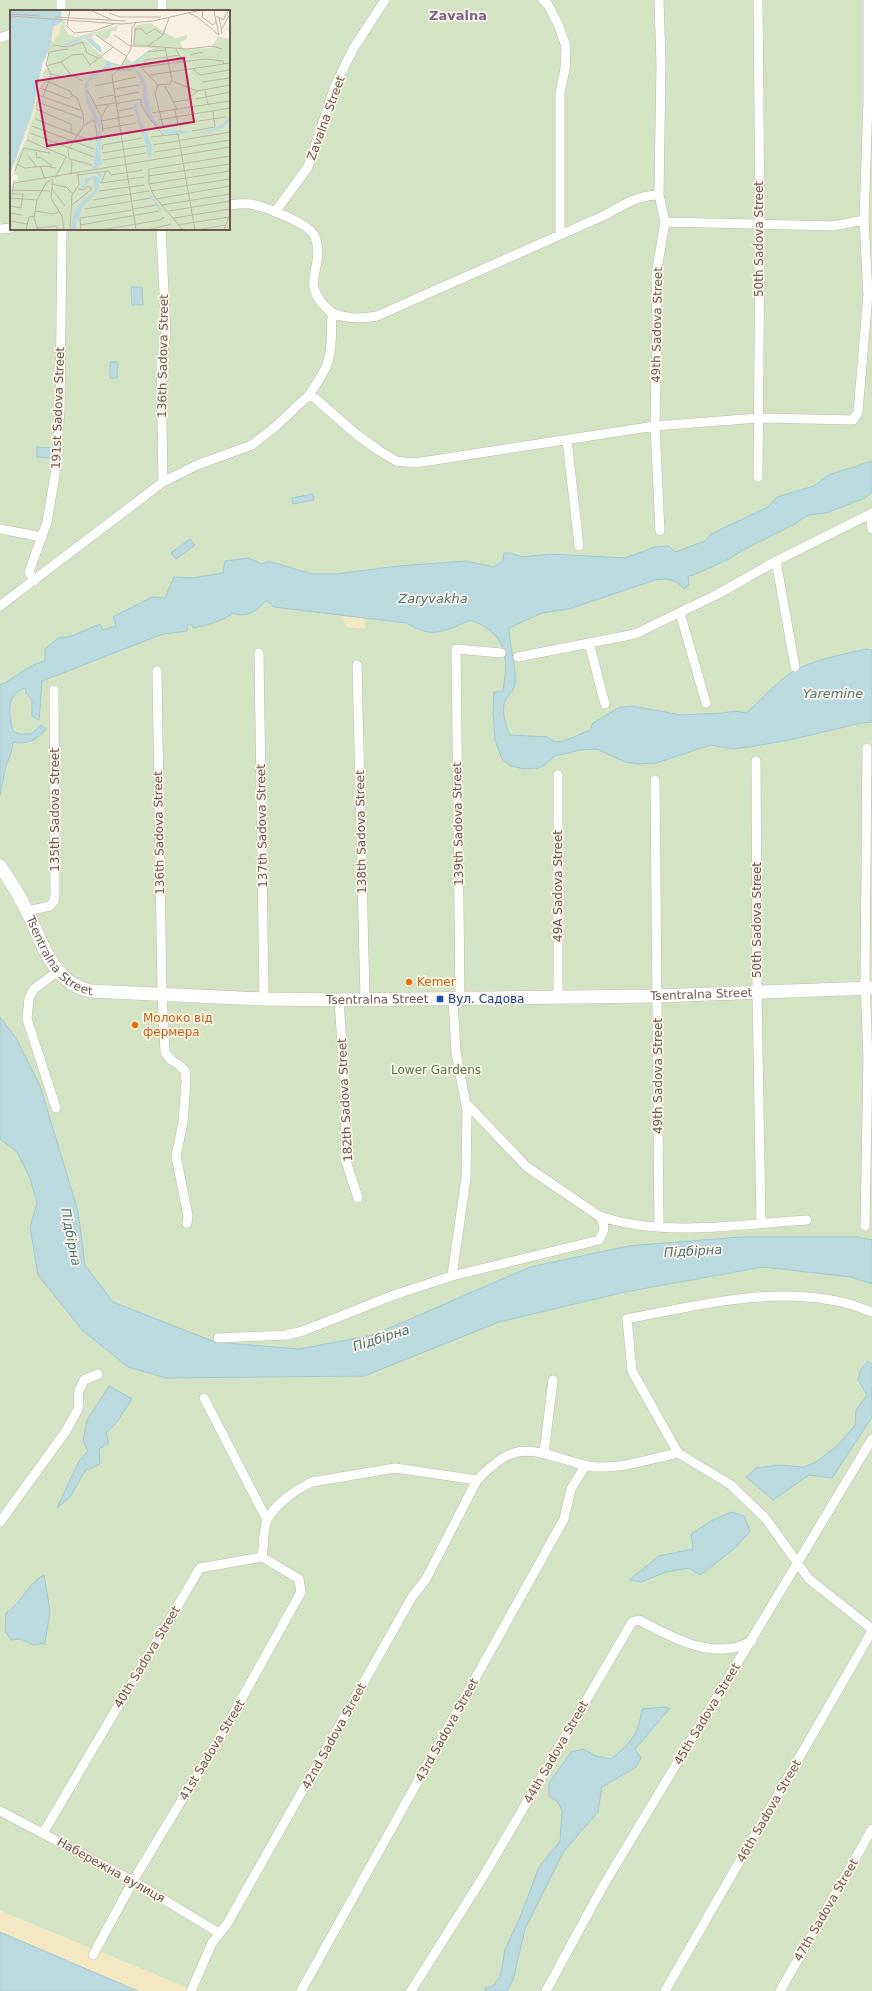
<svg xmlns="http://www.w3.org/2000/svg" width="872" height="1991" font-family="'DejaVu Sans',sans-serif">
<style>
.green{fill:#d2e4c4;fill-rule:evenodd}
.sand{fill:#f4e8c2}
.water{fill:#bbdadf;stroke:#a3c9d0}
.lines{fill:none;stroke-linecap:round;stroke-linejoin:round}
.street-casing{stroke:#c8b8ac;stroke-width:10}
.secondary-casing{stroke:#cdbaad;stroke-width:14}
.street{stroke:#fff;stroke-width:9}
.secondary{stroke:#fff;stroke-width:13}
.food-dot{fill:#e8710a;stroke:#fcf4e9;stroke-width:1.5}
.transit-dot{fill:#1a4fb4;stroke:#fcf4e9;stroke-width:1.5}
.labels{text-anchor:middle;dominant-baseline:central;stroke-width:3.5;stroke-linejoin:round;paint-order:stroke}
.street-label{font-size:12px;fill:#6d584d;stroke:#fcf4e9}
.food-label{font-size:12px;fill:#c56008;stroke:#fcf4e9;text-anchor:start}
.transit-label{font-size:12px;fill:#164399;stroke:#fcf4e9;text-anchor:start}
.park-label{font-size:12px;fill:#57774a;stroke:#fcf4e9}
.neighbourhood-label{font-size:13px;font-weight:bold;fill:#7c658a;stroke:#fcf4e9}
.water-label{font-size:13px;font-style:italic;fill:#4a767e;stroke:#fcf4e9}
.inset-river{fill:none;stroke:#bbdadf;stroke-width:2}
.inset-road{fill:none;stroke:#c1b3a8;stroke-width:1}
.view{fill:#c2185b;fill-opacity:0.15;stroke:#c2185b;stroke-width:2}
.inset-edge{fill:none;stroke:#6d584d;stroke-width:2}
</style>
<rect width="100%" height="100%" fill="#f9f0e4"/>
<path class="green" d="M 0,0 L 872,0 L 872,1991 L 195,1991 L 0,1911 ZM 11,11 L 229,11 L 229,229 L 11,229 Z"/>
<path class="sand" d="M 341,616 L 364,618 L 366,629 L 347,627 Z
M 0,1911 L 195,1991 L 138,1991 L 0,1932 Z"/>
<path class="water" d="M 131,287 L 142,287 L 143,305 L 132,305 Z
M 110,362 L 118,362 L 117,378 L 110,378 Z
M 37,447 L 52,448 L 51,458 L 37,457 Z
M 872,461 L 872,492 L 865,498 L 826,513 L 808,515 L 793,525 L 743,550 L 729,559 L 694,575 L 688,576 L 689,585 L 684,589 C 675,579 668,578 655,580 L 569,609 L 542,613 L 509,628 C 509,644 517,670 515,683 C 514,691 510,693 506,699 C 500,707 506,727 510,735 L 547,737 L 555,742 L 564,741 L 590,730 L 593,723 L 620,707 L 631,706 L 681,715 L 722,713 L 735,711 L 746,713 C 762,700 775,683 792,672 C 814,659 842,655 866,649 L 872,650 L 872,722 L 861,723 L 790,740 L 749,747 L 733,749 L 711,745 L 656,763 L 638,764 L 625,762 L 597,749 L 580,750 L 555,756 L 545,765 L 538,768 L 524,769 L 511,766 L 502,759 L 495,740 L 493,712 L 494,692 L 503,691 C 507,666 509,642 486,628 C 480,624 476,621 469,621 C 465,622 459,625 455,627 C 432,635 427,634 406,623 L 274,607 L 268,601 L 264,602 C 258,612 244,618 233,613 C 222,622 207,625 193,628 L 192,625 L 187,625 L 187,631 L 163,634 L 42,681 L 39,720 L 32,716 L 32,700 L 26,693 L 25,688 C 5,696 9,713 13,731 L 19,734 L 31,734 L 41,725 L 46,729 C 37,740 28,745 13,742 L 11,753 L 6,766 L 0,795 L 0,685 C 16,678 27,665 45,661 L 45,649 L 58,638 L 69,637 L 100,624 L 103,630 L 116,626 L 113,617 L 152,597 L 165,598 L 174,577 L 193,578 L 223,573 L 225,561 L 248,558 L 262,564 L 268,561 L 312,574 L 337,574 L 398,566 L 466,561 L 494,567 L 503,560 L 504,553 L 510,553 L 523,557 L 549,554 L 625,558 L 655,547 L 669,546 L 675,552 L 705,541 L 711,534 L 768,507 L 777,497 L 814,486 L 828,475 Z
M 313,494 L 314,500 L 293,504 L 292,498 Z
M 190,539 L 195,545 L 176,559 L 171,553 Z
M 0,1017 L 16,1038 L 40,1086 L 78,1211 L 85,1265 L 113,1302 L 215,1342 L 299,1349 L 373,1335 L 530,1267 L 628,1246 L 740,1237 L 857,1237 L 872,1240 L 872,1284 L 851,1277 L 763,1267 L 625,1292 L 499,1322 L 364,1376 L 166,1378 L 128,1367 L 83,1331 L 38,1275 L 30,1227 L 37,1203 L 30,1178 L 17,1152 L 0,1139 Z
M 868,1361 L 872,1364 L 872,1417 L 832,1478 L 809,1475 L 773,1500 L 746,1477 L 756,1468 L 778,1465 L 804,1467 L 816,1462 L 837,1446 L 855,1425 L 856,1410 L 867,1395 L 858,1380 L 861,1369 Z
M 109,1386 L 132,1399 L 117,1422 L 106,1433 L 109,1443 L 99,1449 L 100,1464 L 85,1471 L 70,1497 L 57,1508 L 79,1461 L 88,1451 L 83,1440 L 87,1420 Z
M 731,1512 L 744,1516 L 750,1531 L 734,1549 L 700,1575 L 689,1568 L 666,1572 L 641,1582 L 629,1580 L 659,1556 L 693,1549 L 691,1534 L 711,1521 Z
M 44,1575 L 50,1611 L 45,1643 L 33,1645 L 21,1639 L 11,1640 L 5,1631 L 6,1613 C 22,1603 29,1582 44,1575 Z
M 664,1707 L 670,1708 L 635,1749 L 641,1758 L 636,1767 L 602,1787 L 598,1812 L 564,1851 L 525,1929 L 513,1980 L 507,1991 L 485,1991 L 485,1988 L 493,1986 L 501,1974 L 505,1949 L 519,1920 L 539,1867 L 560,1841 L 562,1811 L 558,1802 L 549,1796 L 549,1783 L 571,1752 L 583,1749 L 596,1756 L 611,1759 C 631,1742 638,1736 642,1709 Z
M 0,1932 L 138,1991 L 0,1991 Z"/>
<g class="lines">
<g class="street-casing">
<path id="street" d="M 543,0 L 548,5 L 558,24 L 566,46 L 565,69 L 560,93 L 560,234
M 659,0 L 661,63 L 659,195 L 665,222 L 656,275 L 657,321 L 655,426 L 660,531
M 758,0 L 760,223 L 758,477
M 61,11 L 61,0
M 162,11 L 162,0
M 0,38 L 11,34
M 275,212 L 308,167 L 335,86 L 353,49 L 385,0
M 665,222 L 833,226 L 864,220
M 0,229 L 11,228
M 161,229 L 166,334 L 161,362 L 163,482
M 332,313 C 348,319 360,319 377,316 L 603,216 C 622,206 637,195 659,195
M 310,394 L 356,434 L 378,450 L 396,461 L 415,463 L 655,426 L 758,418 L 853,420 L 858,412 L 868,294 L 864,220 L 868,101 L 868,0
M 567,440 L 579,546
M 870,515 L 872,529
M 0,529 L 42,537
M 776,561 L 795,667
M 34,581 L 29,572 L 47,522 L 55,475 L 60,411 L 62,229
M 0,606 L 163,482 L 197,465 L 252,445 L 276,426 L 310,394 C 315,385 322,376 326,367 C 333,350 331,330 332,313 C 295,282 327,269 315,237 C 310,223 265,207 251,204 C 244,203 236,204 229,205
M 680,613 L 706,703
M 589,643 L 605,704
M 259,653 L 264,999
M 518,657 L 635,634 L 718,594 L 776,561 L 872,513
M 357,665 L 365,1000
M 157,671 L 162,995 L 165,1052 L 171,1060 L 179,1065 L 185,1071 L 186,1082 L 183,1122 L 176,1156 L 188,1216 L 187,1223
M 756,761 L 757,992 L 761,1223
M 655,780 L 659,1227
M 27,911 L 50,906 L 54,901 L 55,895 L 54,690
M 558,996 L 558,775
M 460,998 L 456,649 L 501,653
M 339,1000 L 346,1104 L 345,1158 L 358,1198
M 465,1102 L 527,1167 L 599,1216 C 665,1238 739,1224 807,1220
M 56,1108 L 27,1019 L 29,998 L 34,989 L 58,971
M 865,1226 L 868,1059 L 865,981 L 867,748
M 452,1276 L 466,1178 L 467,1110 L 456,1053 L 453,998
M 218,1338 L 286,1335 L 303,1331 L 394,1295 L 452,1276 L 599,1240 C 605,1230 606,1225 599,1216
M 204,1398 L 267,1520
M 544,1453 L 553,1380
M 678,1453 L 632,1371 L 627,1319 C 694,1306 762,1288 831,1300 C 845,1302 859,1307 872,1312
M 0,1522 L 66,1431 L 78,1409 L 79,1391 L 84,1380 L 98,1374
M 0,1811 L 133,1881 L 219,1933
M 43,1833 L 200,1568 L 262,1557 C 264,1546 263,1530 267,1520 C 275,1504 297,1489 312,1482 L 395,1468 L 477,1480 C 512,1445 523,1446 570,1461 C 581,1464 592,1468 603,1467 C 628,1467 654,1458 678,1453 L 731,1485 L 766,1519 L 809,1579 L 872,1629
M 93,1955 L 133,1881 L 227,1725 L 301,1592 L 299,1579 L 262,1557
M 191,1991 L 212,1943 L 227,1924 L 412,1597 L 426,1579 L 477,1480
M 301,1991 L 564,1519 L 571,1489 L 585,1466
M 411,1991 L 483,1877 L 632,1622 L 639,1620 C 673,1638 714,1662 752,1641
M 546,1991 L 603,1886 L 872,1439
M 665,1991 L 872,1631
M 780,1991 L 872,1829"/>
</g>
<g class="secondary-casing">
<g id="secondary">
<path id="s1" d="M 0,866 C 10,880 19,895 27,911 C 38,933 46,961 65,978 C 72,985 81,988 90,991 L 264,999 L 339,1000 L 657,996 L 872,988"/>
</g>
</g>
<use href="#street" class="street"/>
<use href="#secondary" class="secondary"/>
</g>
<g class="food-dot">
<circle cx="409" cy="982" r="4"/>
<circle cx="135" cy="1025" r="4"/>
</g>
<rect class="transit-dot" x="436" y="995" width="8" height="8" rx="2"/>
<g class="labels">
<g class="street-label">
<text transform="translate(326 118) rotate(-70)">Zavalna Street</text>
<text transform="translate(759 239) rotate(-90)">50th Sadova Street</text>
<text transform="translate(657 325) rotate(-89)">49th Sadova Street</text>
<text transform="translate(163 356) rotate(-89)">136th Sadova Street</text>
<text transform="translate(58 408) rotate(-88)">191st Sadova Street</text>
<text transform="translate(55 810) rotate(-90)">135th Sadova Street</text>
<text transform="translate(458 824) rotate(-91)">139th Sadova Street</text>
<text transform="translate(262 826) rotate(-91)">137th Sadova Street</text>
<text transform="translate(361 832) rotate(-91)">138th Sadova Street</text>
<text transform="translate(159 833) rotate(-91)">136th Sadova Street</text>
<text transform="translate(558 886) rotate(-90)">49A Sadova Street</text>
<text transform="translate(757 920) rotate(-90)">50th Sadova Street</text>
<text stroke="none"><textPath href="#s1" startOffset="110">Tsentralna Street</textPath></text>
<text stroke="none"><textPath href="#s1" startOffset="770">Tsentralna Street</textPath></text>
<text stroke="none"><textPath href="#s1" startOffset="446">Tsentralna Street</textPath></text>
<text transform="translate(658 1076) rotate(-90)">49th Sadova Street</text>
<text transform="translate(345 1100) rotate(-93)">182th Sadova Street</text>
<text transform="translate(147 1657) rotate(-59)">40th Sadova Street</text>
<text transform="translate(707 1714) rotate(-59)">45th Sadova Street</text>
<text transform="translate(447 1730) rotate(-61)">43rd Sadova Street</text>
<text transform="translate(334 1736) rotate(-61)">42nd Sadova Street</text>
<text transform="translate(212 1750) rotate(-59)">41st Sadova Street</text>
<text transform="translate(556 1752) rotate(-60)">44th Sadova Street</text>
<text transform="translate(769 1811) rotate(-60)">46th Sadova Street</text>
<text transform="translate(111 1870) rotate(29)">Набережна вулиця</text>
<text transform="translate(826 1910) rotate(-60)">47th Sadova Street</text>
</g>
<g class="food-label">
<text x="417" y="982">Kemer</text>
<text x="143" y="1018">Молоко від<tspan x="143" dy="14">фермера</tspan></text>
</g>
<g class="transit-label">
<text x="448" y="999">Вул. Садова</text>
</g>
<g class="park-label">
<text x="436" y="1070">Lower Gardens</text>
</g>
<g class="neighbourhood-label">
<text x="458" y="15">Zavalna</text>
</g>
<g class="water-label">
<text x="433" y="598">Zaryvakha</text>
<text x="833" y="693">Yaremine</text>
<text transform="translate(71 1237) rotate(79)">Підбірна</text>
<text transform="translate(693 1251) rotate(-3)">Підбірна</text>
<text transform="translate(381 1338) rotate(-18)">Підбірна</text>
</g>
</g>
<g transform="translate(10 10)">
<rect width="220" height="220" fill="#f9f0e4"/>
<path d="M 52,11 L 55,12 L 55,19 L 58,24 L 66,27 L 108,16 L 106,21 L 101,21 L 100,26 L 95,30 L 86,25 L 81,26 L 85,32 L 80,28 L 70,29 L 75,30 L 99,53 L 112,55 L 116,47 L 122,52 L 144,38 L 123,37 L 124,16 L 140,13 L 153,21 L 156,11 L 154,22 L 165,28 L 177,25 L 177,29 L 170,32 L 173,39 L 201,38 L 208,27 L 220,29 L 220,220 L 0,220 L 0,184 L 3,170 L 8,170 L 8,166 L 4,164 L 6,150 L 16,130 L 33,63 L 37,58 L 39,43 L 37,40 L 49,23 Z" fill="#d2e4c4"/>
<path d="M 52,13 L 44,32 L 42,32 L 43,17 ZM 32,63 L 33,68 L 24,106 L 11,138 L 26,90 Z" fill="#f4e8c2"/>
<path d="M 0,0 L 51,0 L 52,12 L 43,17 L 41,35 L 32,55 L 23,101 L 1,162 L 0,180 ZM 70,29 L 73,28 L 81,29 L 91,37 L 92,44 L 75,29 ZM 154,38 L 138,42 L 123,55 L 135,71 L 141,104 L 152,120 L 169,120 L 179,123 L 195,121 L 210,116 L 220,106 L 220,110 L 212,118 L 197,122 L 156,124 L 147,118 L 138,105 L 134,93 L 126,94 L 130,111 L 134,116 L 142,136 L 141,147 L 138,147 L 136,134 L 123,96 L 125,93 L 133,92 L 133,75 L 124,59 L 121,59 L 123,57 L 120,59 L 113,56 L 120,56 L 139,40 ZM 94,49 L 110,56 L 102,55 L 79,71 L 77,86 L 89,109 L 92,126 L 90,141 L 92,155 L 83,159 L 89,119 L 76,91 L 74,76 L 80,66 L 87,64 L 97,54 ZM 88,163 L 92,164 L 87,182 L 73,197 L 66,213 L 66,220 L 60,220 L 65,199 L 85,180 L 83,168 L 78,171 L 76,177 L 71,178 L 71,175 L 75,174 L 75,168 L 88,166 Z" fill="#bbdadf"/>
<path class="inset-river" d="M 54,35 L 71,29M 141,186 L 151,201"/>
<path class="inset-road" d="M 60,0 L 57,16 L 64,23 L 84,21 L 104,14M 80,0 L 102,10M 193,0 L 192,7 L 203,15 L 206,12 L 204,0M 99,3 L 110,7 L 151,7M 179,3 L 187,7 L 209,25M 0,4 L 30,6M 0,6 L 111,14 L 143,11 L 191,0M 206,6 L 213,10 L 219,0M 45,7 L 116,11M 209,7 L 212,24M 206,11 L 209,25M 126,13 L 122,17 L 121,39 L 110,58 L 102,66 L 126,220M 211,20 L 220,4M 86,25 L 116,46M 104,25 L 120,36 L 138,36 L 153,25 L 159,8M 43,35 L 57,37 L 73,32 L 77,43 L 88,48M 124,35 L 125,19 L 132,19 L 136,24 L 145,19 L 153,25M 138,36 L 177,39 L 203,36 L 212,39M 58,39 L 39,42 L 36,56 L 51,52 L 62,45 L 73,44 L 80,55 L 103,37M 166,39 L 173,52M 138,42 L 155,40M 180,45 L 193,42M 51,52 L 61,65 L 73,71M 127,53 L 148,75 L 160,74 L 162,69 L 155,37M 131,57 L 195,49 L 213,51 L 214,54M 135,57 L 135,50 L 170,45M 183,59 L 190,65 L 220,60M 107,60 L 123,60M 41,64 L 54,67M 140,65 L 220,53M 162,71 L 187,81M 39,72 L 60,81 L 62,85 L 67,88 L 73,104 L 74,115 L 58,140 L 59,148M 192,72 L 220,68M 148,75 L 145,84 L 153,116 L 216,107M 85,76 L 126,67M 155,76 L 167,99M 30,78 L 59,89 L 62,86M 103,79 L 129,75M 77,80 L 91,106M 187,81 L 220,75M 195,81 L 198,94M 28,85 L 70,100M 33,87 L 41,65 L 37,56M 104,87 L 129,82M 89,88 L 104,85M 186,89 L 220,82M 163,92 L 177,90 L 187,81M 105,94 L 131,89 L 131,93M 131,94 L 137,105 L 153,125M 85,96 L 105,93M 165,100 L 168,114M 107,101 L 123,98M 142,103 L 220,91M 25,109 L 82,131M 148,110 L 220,98M 91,111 L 124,105M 74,115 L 84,110 L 87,122 L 86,132M 22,116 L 84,139M 92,119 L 126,113M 182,121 L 205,117 L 203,101M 93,122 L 91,108 L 98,95M 20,123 L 84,147M 61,123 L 61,114 L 26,99 L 27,92 L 72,108M 93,126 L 129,121M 141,127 L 168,124 L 185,220M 17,130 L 57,147M 143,135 L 220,122M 171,138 L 220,130M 92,140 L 93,135 L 132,128M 26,142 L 27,148 L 30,147 L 42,156M 144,142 L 171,138M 92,143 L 135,136M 18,146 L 27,157M 59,148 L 62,152 L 61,165M 60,149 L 82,155M 93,150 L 136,143M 7,154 L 15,158 L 36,156 L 46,158M 30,156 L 35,169M 5,161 L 14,138 L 40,143M 96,161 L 91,173 L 134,167M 67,165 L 99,161 L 101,165 L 133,160M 138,166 L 220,154M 45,168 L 56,147M 43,170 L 41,188 L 52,206 L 54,220M 41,174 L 56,177 L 63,184M 139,174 L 220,161M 41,178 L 55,196M 3,180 L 40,181M 89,181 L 135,175M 141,181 L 220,169M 13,184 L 2,184 L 4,173 L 220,137M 1,188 L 27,190M 146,189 L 220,176M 83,190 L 139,181M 62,195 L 82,179 L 78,176 L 74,180 L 68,179M 152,195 L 220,184M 0,196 L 11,198 L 13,183M 75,199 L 141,188M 123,199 L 146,195M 25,201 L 43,204 L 49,202M 159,201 L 220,191M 0,203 L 12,205M 164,208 L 220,199M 0,211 L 17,214M 70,215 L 149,201M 167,215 L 219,207M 28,218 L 46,216 L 47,220M 16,220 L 19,207 L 24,206M 28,220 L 24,208 L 27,190 L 36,173 L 43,169M 60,220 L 62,185 L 69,175 L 68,163M 71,220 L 70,208 L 123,200M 91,220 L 150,210 L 154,207M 138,220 L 161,214M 173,220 L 144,186 L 139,174 L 139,159 L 220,146M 185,220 L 216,215M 214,220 L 220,204"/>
<path class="view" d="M 174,48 L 184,112 L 37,136 L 26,71 Z"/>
<rect width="220" height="220" class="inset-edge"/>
</g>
</svg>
